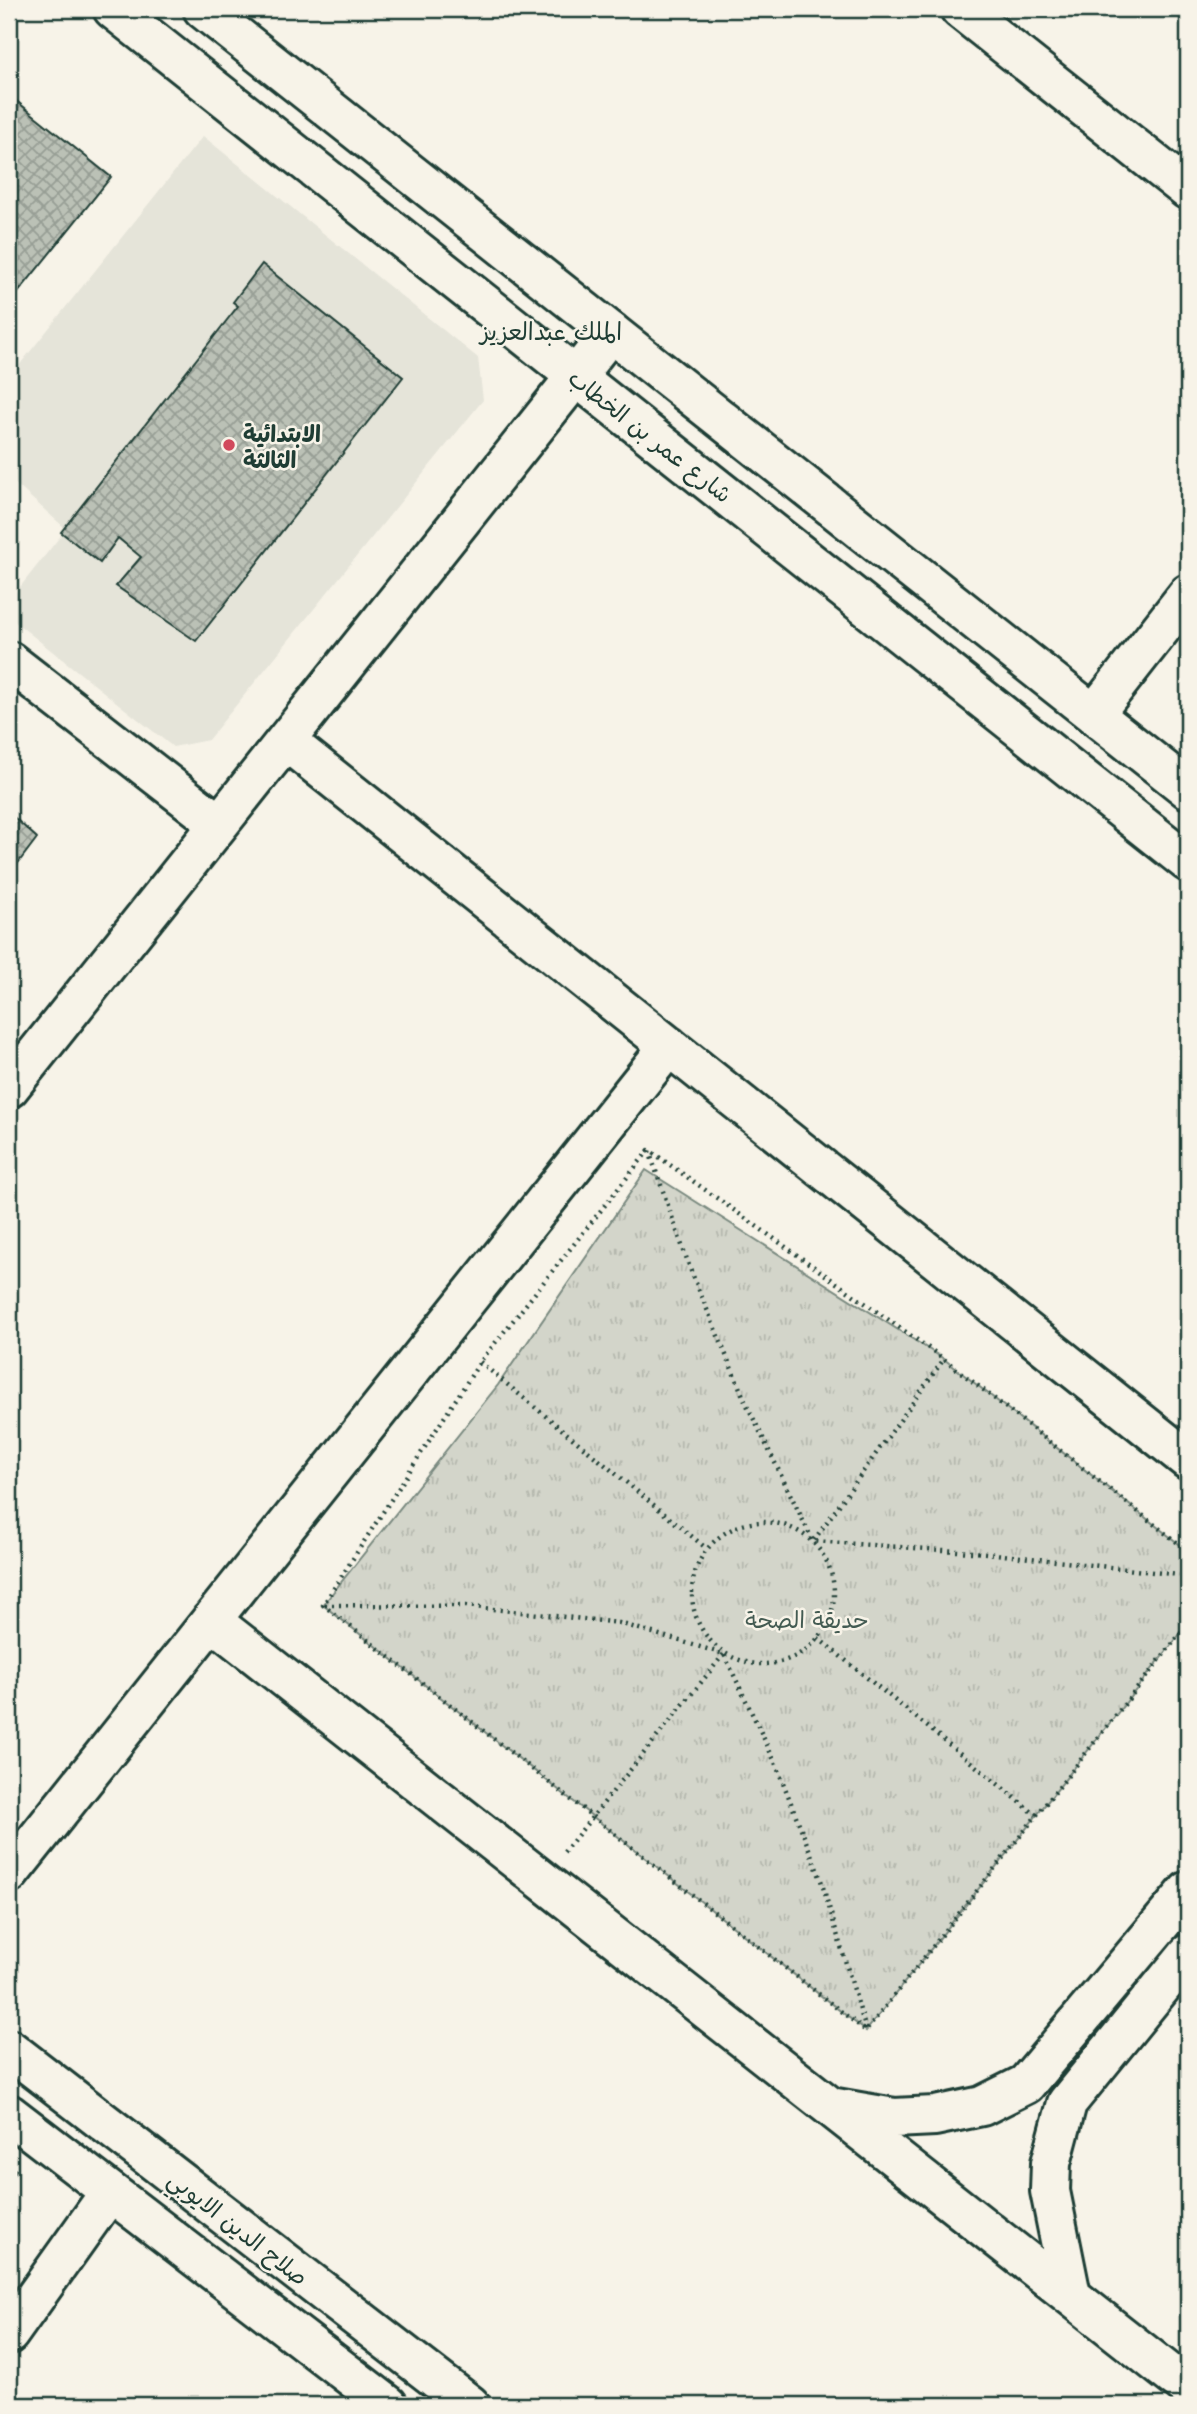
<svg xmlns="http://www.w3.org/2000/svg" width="1197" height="2414" font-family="'Playpen Sans','Playpen Sans Arabic',sans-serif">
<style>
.built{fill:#e5e4d9}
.park{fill:url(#park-tufts);stroke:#79897f;stroke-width:2}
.building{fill:url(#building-cross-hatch);stroke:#1f3d34;stroke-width:2}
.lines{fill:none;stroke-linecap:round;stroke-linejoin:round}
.street-casing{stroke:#1f3d34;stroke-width:44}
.secondary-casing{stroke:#1f3d34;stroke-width:44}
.path{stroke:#1f3d34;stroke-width:4.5;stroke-dasharray:2 5;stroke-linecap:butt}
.street{stroke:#f7f3e8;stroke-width:38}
.secondary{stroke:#f7f3e8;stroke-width:38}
.poi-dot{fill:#d1495b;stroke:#f7f3e8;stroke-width:2.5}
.labels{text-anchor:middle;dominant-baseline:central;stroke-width:5;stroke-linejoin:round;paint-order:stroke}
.poi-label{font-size:23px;font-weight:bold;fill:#1f3d34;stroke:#f7f3e8;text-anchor:start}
.street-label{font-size:23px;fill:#1f3d34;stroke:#f7f3e8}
.park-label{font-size:23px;fill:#435b52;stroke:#f7f3e8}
.neighbourhood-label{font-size:24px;fill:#1f3d34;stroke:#f7f3e8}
</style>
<defs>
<pattern id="park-tufts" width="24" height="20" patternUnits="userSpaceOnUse" patternTransform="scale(1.75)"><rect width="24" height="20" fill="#d3d5ca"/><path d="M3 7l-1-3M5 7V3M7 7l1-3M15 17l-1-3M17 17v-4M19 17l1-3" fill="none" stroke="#b5b8ae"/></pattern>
<pattern id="building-cross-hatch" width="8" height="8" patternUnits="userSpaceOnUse" patternTransform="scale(1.75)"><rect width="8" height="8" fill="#bbc1b6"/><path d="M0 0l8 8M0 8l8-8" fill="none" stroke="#979e95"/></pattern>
</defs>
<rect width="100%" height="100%" fill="#f7f3e8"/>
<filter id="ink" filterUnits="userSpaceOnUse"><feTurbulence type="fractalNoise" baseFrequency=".0143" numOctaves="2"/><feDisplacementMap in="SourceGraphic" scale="14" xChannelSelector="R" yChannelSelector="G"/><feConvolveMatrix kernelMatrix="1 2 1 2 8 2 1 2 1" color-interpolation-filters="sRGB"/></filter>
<g filter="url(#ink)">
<path class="built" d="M 203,136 L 478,358 L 483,400 L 208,740 L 173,747 L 9,617 L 9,601 L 66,529 L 9,478 L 9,378 Z"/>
<path class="park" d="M 646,1170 L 944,1359 L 1188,1551 L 1188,1624 L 866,2031 L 323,1605 L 498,1385 Z"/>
<path class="building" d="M 9,95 L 111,177 L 9,304 Z
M 262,264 L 403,377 L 196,641 L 116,586 L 141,557 L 118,538 L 100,563 L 61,532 L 238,306 L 233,302 Z
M 9,813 L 37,838 L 9,875 Z
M 9,2166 L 16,2170 L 9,2183 Z"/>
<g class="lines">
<g class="street-casing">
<path id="street" d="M 960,9 L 1188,190
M 9,661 L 219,824
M 1094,714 L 1188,594
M 286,741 L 1188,1460
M 9,1088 L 611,332
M 211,1620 L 1188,2388
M 9,1874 L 669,1046
M 836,2108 L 894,2118 L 935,2116 L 982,2106 L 1026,2084 L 1188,1891
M 1071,2295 L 1050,2191 L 1051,2163 L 1067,2103 L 1188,1954
M 9,2334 L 110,2192"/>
</g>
<g class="secondary-casing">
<path id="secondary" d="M 113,9 L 1188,862
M 203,9 L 1188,789
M 9,2049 L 470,2405
M 9,2114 L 388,2405"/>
</g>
<path class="path" d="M 649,1151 L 691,1271 L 746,1403 L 813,1541 L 986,1553 L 1188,1576
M 480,1362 L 706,1548
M692 1593a71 71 0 1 1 142 0a71 71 0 1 1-142 0Z
M 814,1540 L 944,1359
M 1188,1551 L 944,1359 L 649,1150 L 480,1362 L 323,1605 L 866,2031 L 1188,1624
M 325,1605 L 466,1606 L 619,1623 L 724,1654 L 775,1762 L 820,1877 L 866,2030
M 818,1638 L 1036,1815
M 564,1852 L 724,1654"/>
<use href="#street" class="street"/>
<use href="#secondary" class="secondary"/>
</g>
</g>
<circle class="poi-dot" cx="229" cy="445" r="7"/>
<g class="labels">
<g class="poi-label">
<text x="243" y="432">الابتدائية<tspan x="243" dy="26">الثالثة</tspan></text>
</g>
<g class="street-label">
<text transform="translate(651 435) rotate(38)">شارع عمر بن الخطاب</text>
<text transform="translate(239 2227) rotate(38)">صلاح الدين الايوبي</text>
</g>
<g class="park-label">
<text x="807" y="1618">حديقة الصحة</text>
</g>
<g class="neighbourhood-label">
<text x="551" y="330">الملك عبدالعزيز</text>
</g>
</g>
<rect width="1197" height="2414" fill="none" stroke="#f7f3e8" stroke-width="35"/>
<rect x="18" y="18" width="1162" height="2379" fill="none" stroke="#1f3d34" stroke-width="2.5" filter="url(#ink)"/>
</svg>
